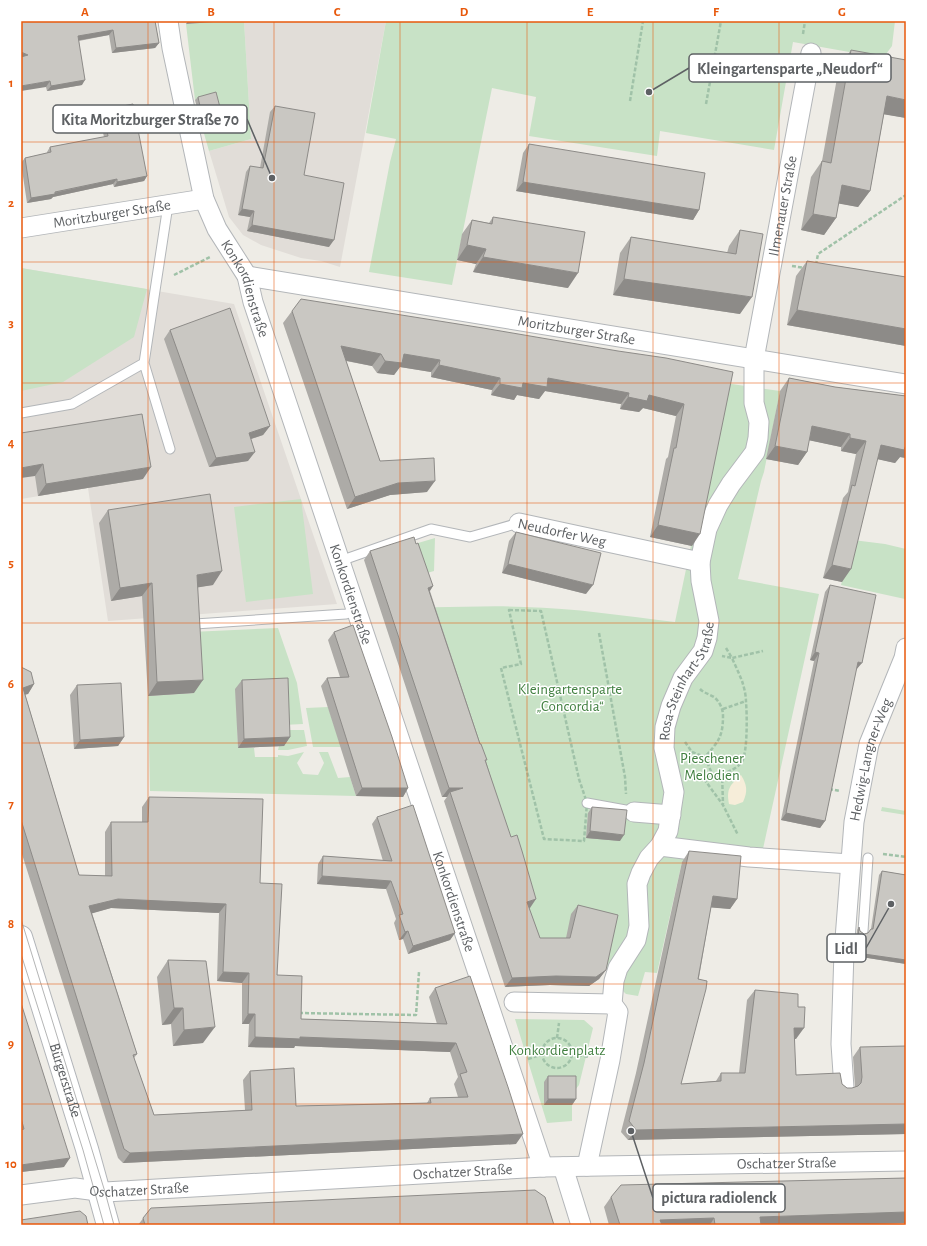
<svg xmlns="http://www.w3.org/2000/svg" width="927" height="1246" font-family="'Alegreya Sans',sans-serif">
<style>
.education{fill:#e1ddd8}
.green{fill:#c8e2c6}
.sand{fill:#f6edd9}
.lines{fill:none;stroke-linecap:round;stroke-linejoin:round}
.lane-casing{stroke:#b3b6b9;stroke-width:11}
.street-casing{stroke:#b3b6b9;stroke-width:21}
.secondary-casing{stroke:#b2b5b9;stroke-width:24}
.path{stroke:#a0c2a8;stroke-width:2.5;stroke-dasharray:4 2;stroke-linecap:butt}
.lane{stroke:#fff;stroke-width:9}
.street{stroke:#fff;stroke-width:19}
.secondary{stroke:#fff;stroke-width:22}
.tram{stroke:#b4b5b5;stroke-width:1}
.wall{fill:#adaba7;fill-rule:evenodd}
.shaded-wall{fill:#8d8b88}
.building{fill:#c9c7c2;stroke:#8d8b88;fill-rule:evenodd}
.grid{fill:none;stroke:#e8590c;stroke-width:1;stroke-opacity:0.55}
.labels{text-anchor:middle;dominant-baseline:central;stroke-width:3;stroke-linejoin:round;paint-order:stroke}
.street-label{font-size:15px;fill:#5e6164;stroke:#fff}
.park-label{font-size:15px;fill:#428041;stroke:#fff}
.leader{fill:none;stroke:#5e6164;stroke-width:1.5}
.callout-dot{fill:#5e6164;stroke:#fff;stroke-width:1.5}
.callout{fill:#fff;stroke:#5e6164;stroke-width:1.5}
.callout-label{font-size:16px;text-anchor:middle;font-weight:bold;fill:#5e6164}
.neatline{fill:none;stroke:#e8590c;stroke-width:1.5}
.grid-label{font-size:13px;text-anchor:middle;font-weight:bold;fill:#e8590c}
</style>
<rect width="100%" height="100%" fill="#eeece6"/>
<path class="education" d="M 244,21 L 386,21 L 340,267 L 321,261 L 301,258 L 261,245 L 243,235 L 229,217 L 209,151 L 251,139 Z
M 21,268 L 234,304 L 337,604 L 108,621 L 88,488 L 21,499 Z"/>
<path class="green" d="M 225,21 L 244,21 L 251,139 L 209,151 L 201,123 L 214,96 L 195,100 L 186,24 Z
M 386,21 L 895,21 L 892,46 L 883,58 L 793,42 L 774,150 L 660,131 L 657,156 L 529,136 L 536,97 L 492,88 L 452,285 L 369,272 L 390,162 L 396,139 L 366,133 Z
M 21,268 L 147,289 L 134,337 L 63,382 L 21,391 Z
M 725,383 L 780,391 L 764,472 L 761,481 L 738,579 L 819,594 L 759,867 L 682,862 L 657,973 L 645,972 L 638,996 L 626,994 L 621,989 L 621,981 L 628,970 L 602,967 L 564,947 L 533,948 L 521,911 L 529,908 L 417,607 C 453,608 488,605 524,607 C 574,608 625,616 675,622 Z
M 301,499 L 313,594 L 246,602 L 234,507 Z
M 435,538 L 434,571 L 410,578 L 408,546 Z
M 853,540 L 885,544 L 906,549 L 906,594 L 905,599 L 841,585 Z
M 278,628 L 297,683 L 303,724 L 283,725 L 236,689 L 238,748 L 254,748 L 255,757 L 278,757 L 278,755 L 288,756 L 304,752 L 297,763 L 303,774 L 318,775 L 324,763 L 319,752 L 328,752 L 338,778 L 350,777 L 356,796 L 150,791 L 148,696 L 194,693 L 191,632 Z
M 328,707 L 341,747 L 313,747 L 306,708 Z
M 283,730 L 304,730 L 307,746 L 288,750 L 278,750 Z
M 882,807 L 906,811 L 906,815 L 881,811 Z
M 515,1019 L 584,1020 L 593,1028 L 579,1085 L 572,1094 L 544,1105 L 572,1105 L 572,1121 L 547,1123 Z"/>
<path class="sand" d="M 741,775 C 747,785 748,791 743,802 L 735,805 L 729,804 C 726,789 730,785 741,775 Z"/>
<g class="lines">
<g class="lane-casing">
<path id="lane" d="M 144,363 L 170,449
M 21,413 L 72,404 L 144,363 L 168,205
M 340,561 L 431,529 L 470,537 L 519,523
M 195,624 L 346,614 L 356,611
M 587,803 L 631,811
M 863,931 L 868,858"/>
</g>
<g class="street-casing">
<g id="street">
<path id="s1" d="M 168,21 L 172,48 L 204,199 L 217,229 L 247,276 L 253,302 L 543,1167"/>
<path id="s2" d="M 21,228 L 204,199"/>
<path id="s3" d="M 247,276 L 906,384"/>
<path id="s4" d="M 519,523 L 700,562"/>
<path d="M 634,812 L 671,815"/>
<path d="M 660,846 L 749,857 L 850,864"/>
<path d="M 514,1002 L 612,1004 L 618,1012 L 610,1060 L 587,1166"/>
<path id="s5" d="M 612,1004 L 614,981 L 618,968 L 636,940 L 639,926 L 637,884 L 641,873 L 649,858 L 660,846 L 668,831 L 674,792 L 664,748 L 665,727 L 671,706 L 683,678 L 703,651 L 707,638 L 709,621 L 701,581 L 700,562 L 707,529 L 718,505 L 731,484 L 755,452 L 758,438 L 759,422 L 754,403 L 754,359 L 811,53"/>
<path id="s6" d="M 844,1088 L 841,1044 L 844,952 L 854,822 L 869,744 L 904,658 L 906,648"/>
<path d="M 563,1167 L 581,1225"/>
<path id="s7" d="M 21,1195 L 75,1188 L 105,1192 L 543,1167 L 906,1161"/>
</g>
</g>
<g class="secondary-casing">
<g id="secondary">
<path id="s8" d="M 21,937 L 87,1149 L 108,1225"/>
</g>
</g>
<path class="path" d="M 803,34 L 805,21
M 630,101 L 643,21
M 706,104 L 721,21
M 816,265 L 818,254 L 906,195
M 792,266 L 805,268
M 174,275 L 210,257
M 509,610 L 541,611 L 579,779 L 587,803 L 584,841 L 544,839 L 501,668 L 521,664 Z
M 599,633 L 625,777 L 626,794
M 726,648 L 732,658 L 763,651
M 700,689 C 704,693 709,694 714,697 C 720,702 723,709 723,716 C 723,737 718,742 705,757 L 713,776
M 723,709 L 746,701
M 685,742 L 692,752 L 705,757
M 722,773 L 723,804
M 692,779 C 706,779 732,774 741,763 C 748,755 747,713 746,702 C 746,695 744,687 742,681 C 739,673 735,665 732,658 L 722,656
M 704,779 L 723,805 L 738,835
M 829,789 L 840,791
M 883,854 L 906,857
M 299,1013 L 416,1015 L 419,972
M 557,1038 L 559,1023
M542 1053a15 15 0 1 1 30 0a15 15 0 1 1-30 0Z
M 572,1054 L 589,1057
M 528,1059 L 543,1054"/>
<use href="#lane" class="lane"/>
<use href="#street" class="street"/>
<use href="#secondary" class="secondary"/>
<path class="tram" d="M 21,919 L 105,1192 L 114,1225
M 21,954 L 83,1150 L 104,1225"/>
</g>
<path class="wall" d="M 21,21 L 155,21 L 159,43 L 155,48 L 112,53 L 109,35 L 79,41 L 82,85 L 47,91 L 46,87 Z
M 851,50 L 906,118 L 884,114 L 870,191 L 858,207 L 838,203 L 836,218 L 824,235 L 801,230 L 811,177 L 822,161 L 839,67 Z
M 198,97 L 222,115 L 220,118 L 201,123 L 195,100 Z
M 275,106 L 304,175 L 329,247 L 247,231 L 250,217 L 238,215 L 246,172 L 250,166 L 260,168 L 270,112 Z
M 103,110 L 147,176 L 144,181 L 114,187 L 113,184 L 53,197 L 51,199 L 27,203 L 21,163 L 25,158 L 47,153 L 47,152 L 50,147 L 104,137 L 99,115 Z
M 529,144 L 699,210 L 693,220 L 516,191 L 523,153 Z
M 493,217 L 568,288 L 473,272 L 476,264 L 457,260 L 462,234 L 472,220 L 489,223 Z
M 740,230 L 740,314 L 613,295 L 620,253 L 631,237 L 727,253 L 729,246 Z
M 807,261 L 906,277 L 906,346 L 787,325 L 796,276 Z
M 292,311 L 733,372 L 692,546 L 650,537 L 666,459 L 668,457 L 676,416 L 643,408 L 639,412 L 620,409 L 621,404 L 545,391 L 539,399 L 517,395 L 514,400 L 491,395 L 492,390 L 431,377 L 431,372 L 400,367 L 394,375 L 377,373 L 372,366 L 346,361 L 380,461 L 427,492 L 390,495 L 347,509 L 283,323 Z
M 170,330 L 270,426 L 263,435 L 251,439 L 248,461 L 209,467 L 164,339 Z
M 789,378 L 835,387 L 906,396 L 906,458 L 900,457 L 895,463 L 878,459 L 842,582 L 823,578 L 843,498 L 848,492 L 856,454 L 841,451 L 841,447 L 809,440 L 807,452 L 798,465 L 766,459 L 780,391 Z
M 21,433 L 143,479 L 38,496 L 35,476 Z
M 108,510 L 213,585 L 198,587 L 194,693 L 148,696 L 142,596 L 111,601 L 99,523 Z
M 516,532 L 586,594 L 502,573 L 509,541 Z
M 416,544 L 433,586 L 430,591 L 486,761 L 530,908 L 529,908 L 540,938 L 566,938 L 571,914 L 578,905 L 606,970 L 599,979 L 589,986 L 550,985 L 505,987 L 444,801 L 447,797 L 442,797 L 364,560 L 370,551 Z
M 830,585 L 856,670 L 825,821 L 820,828 L 781,820 L 814,661 L 810,660 L 825,592 Z
M 334,632 L 408,788 L 403,797 L 356,796 L 321,686 L 327,678 L 340,677 L 328,640 Z
M 21,667 L 34,684 L 28,694 L 25,694 L 79,875 L 105,876 L 105,832 L 111,822 L 142,822 L 142,807 L 149,797 L 260,883 L 277,975 L 301,1019 L 437,1024 L 429,997 L 435,988 L 516,1144 L 123,1163 L 118,1158 L 21,851 ZM 111,908 L 219,913 L 217,981 L 242,983 L 242,1024 L 249,1024 L 248,1047 L 294,1048 L 295,1046 L 450,1052 L 458,1077 L 454,1084 L 458,1097 L 430,1098 L 427,1103 L 296,1106 L 250,1071 L 243,1080 L 245,1110 L 154,1115 L 134,1058 L 137,1054 L 92,913 Z
M 242,680 L 290,737 L 284,746 L 238,748 L 235,689 Z
M 77,685 L 124,737 L 118,746 L 74,749 L 70,695 Z
M 592,807 L 620,841 L 586,838 L 588,813 Z
M 377,817 L 455,933 L 450,940 L 408,954 L 403,939 L 399,940 L 394,923 L 396,919 L 386,889 L 317,884 L 318,864 L 323,856 L 383,861 L 372,824 Z
M 689,851 L 737,899 L 730,909 L 711,907 L 681,1084 L 716,1081 L 721,1073 L 739,1073 L 747,1000 L 755,990 L 796,1039 L 794,1039 L 796,1075 L 842,1084 L 847,1088 L 852,1088 L 855,1087 L 853,1057 L 860,1047 L 906,1134 L 628,1140 L 621,1132 L 636,1073 L 682,862 Z
M 882,871 L 906,875 L 906,964 L 855,956 L 857,930 L 859,927 L 860,931 L 864,934 L 868,933 L 871,929 L 879,875 Z
M 168,960 L 203,1043 L 173,1046 L 171,1024 L 162,1025 L 157,977 Z
M 21,1003 L 64,1167 L 21,1172 Z
M 548,1076 L 576,1099 L 572,1105 L 544,1105 L 544,1082 Z
M 906,1178 L 906,1223 L 830,1225 L 609,1225 L 604,1207 L 611,1197 Z
M 151,1208 L 554,1225 L 138,1225 Z"/>
<path class="shaded-wall" d="M 188,21 L 227,21 L 186,24 Z
M 113,30 L 109,35 L 75,41 L 78,36 Z
M 159,43 L 155,48 L 112,53 L 116,48 Z
M 21,52 L 28,55 L 21,59 Z
M 85,80 L 82,85 L 47,91 L 51,86 Z
M 50,81 L 46,87 L 21,91 L 21,86 Z
M 887,96 L 906,100 L 906,118 L 876,113 Z
M 222,115 L 220,118 L 201,123 L 203,120 Z
M 147,176 L 144,181 L 114,187 L 117,182 Z
M 117,179 L 113,184 L 53,197 L 51,199 L 27,203 L 31,198 Z
M 523,182 L 699,210 L 693,220 L 516,191 Z
M 842,185 L 870,191 L 858,207 L 830,202 Z
M 242,209 L 254,211 L 250,217 L 238,215 Z
M 813,214 L 836,218 L 824,235 L 801,230 Z
M 252,225 L 334,240 L 329,247 L 247,231 Z
M 467,245 L 486,249 L 476,264 L 457,260 Z
M 483,257 L 578,273 L 568,288 L 473,272 Z
M 624,279 L 752,297 L 740,314 L 613,295 Z
M 797,310 L 906,329 L 906,346 L 787,325 Z
M 341,346 L 381,354 L 372,366 L 333,358 Z
M 404,354 L 440,360 L 431,372 L 400,367 L 394,375 L 377,373 L 385,361 Z
M 439,365 L 500,378 L 492,390 L 431,377 Z
M 548,378 L 629,393 L 621,404 L 545,391 L 539,399 L 517,395 L 514,400 L 491,395 L 500,384 L 523,383 Z
M 649,395 L 684,404 L 676,416 L 643,408 L 639,412 L 620,409 L 628,397 Z
M 270,426 L 263,435 L 242,442 L 249,433 Z
M 812,426 L 850,434 L 841,447 L 803,439 Z
M 850,438 L 866,441 L 856,454 L 841,451 Z
M 906,444 L 906,458 L 900,457 L 895,463 L 872,458 L 881,445 Z
M 775,446 L 807,452 L 798,465 L 766,459 Z
M 255,452 L 248,461 L 209,467 L 216,458 Z
M 43,464 L 35,476 L 21,478 L 21,468 Z
M 151,467 L 143,479 L 38,496 L 46,484 Z
M 435,481 L 427,492 L 390,495 L 347,509 L 355,497 L 398,483 Z
M 658,525 L 700,534 L 692,546 L 650,537 Z
M 508,564 L 593,585 L 586,594 L 502,573 Z
M 832,565 L 851,569 L 842,582 L 823,578 Z
M 222,571 L 213,585 L 188,589 L 197,575 Z
M 152,583 L 142,596 L 111,601 L 120,588 Z
M 433,586 L 427,595 L 428,588 Z
M 815,652 L 819,653 L 814,661 L 810,660 Z
M 858,662 L 862,663 L 856,670 L 853,669 Z
M 203,680 L 194,693 L 148,696 L 157,682 Z
M 34,684 L 28,694 L 21,696 L 23,688 Z
M 124,737 L 118,746 L 74,749 L 80,740 Z
M 290,737 L 284,746 L 238,748 L 244,739 Z
M 362,788 L 408,788 L 403,797 L 356,796 Z
M 449,788 L 463,788 L 450,792 L 447,797 L 442,797 Z
M 786,813 L 825,821 L 820,828 L 781,820 Z
M 590,831 L 624,835 L 620,841 L 586,838 Z
M 322,876 L 391,881 L 386,889 L 317,884 Z
M 713,896 L 737,899 L 730,909 L 705,907 Z
M 118,899 L 226,904 L 219,913 L 111,908 L 83,916 L 89,906 Z
M 536,899 L 530,908 L 520,911 L 527,902 Z
M 408,931 L 403,939 L 399,940 L 405,932 Z
M 455,933 L 450,940 L 408,954 L 413,946 Z
M 857,953 L 906,960 L 906,964 L 855,956 Z
M 606,970 L 599,979 L 589,986 L 550,985 L 505,987 L 512,978 Z
M 223,972 L 249,973 L 242,983 L 217,981 Z
M 174,1008 L 183,1008 L 171,1024 L 162,1025 Z
M 248,1014 L 255,1014 L 249,1024 L 242,1024 Z
M 215,1027 L 203,1043 L 173,1046 L 184,1030 Z
M 794,1028 L 804,1028 L 796,1039 L 786,1038 Z
M 255,1037 L 300,1037 L 456,1043 L 450,1052 L 295,1046 L 294,1048 L 248,1047 Z
M 548,1099 L 576,1099 L 572,1105 L 544,1105 Z
M 906,1124 L 906,1134 L 628,1140 L 636,1130 Z
M 523,1134 L 516,1144 L 123,1163 L 130,1153 Z
M 70,1158 L 64,1167 L 21,1172 L 21,1165 Z
M 906,1212 L 906,1223 L 830,1225 L 754,1225 L 760,1217 Z
M 714,1218 L 710,1225 L 657,1225 L 660,1220 Z"/>
<path class="building" d="M 21,21 L 155,21 L 159,43 L 116,48 L 113,30 L 78,36 L 85,80 L 51,86 L 50,81 L 21,86 L 21,57 L 28,55 L 21,52 Z
M 851,50 L 906,60 L 906,100 L 887,96 L 870,191 L 842,185 L 836,218 L 813,214 L 822,161 L 831,163 Z
M 216,92 L 222,115 L 203,120 L 198,97 Z
M 133,104 L 147,176 L 117,182 L 117,179 L 55,192 L 55,194 L 31,198 L 25,158 L 51,152 L 50,147 L 108,136 L 103,110 Z
M 275,106 L 315,113 L 304,175 L 344,183 L 334,240 L 252,225 L 254,211 L 242,209 L 250,166 L 263,168 Z
M 529,144 L 705,173 L 699,210 L 523,182 Z
M 493,217 L 585,232 L 578,273 L 483,257 L 486,249 L 467,245 L 472,220 L 492,224 Z
M 740,230 L 763,234 L 752,297 L 624,279 L 631,237 L 736,254 Z
M 807,261 L 906,277 L 906,329 L 797,310 Z
M 301,299 L 483,328 L 618,351 L 666,358 L 733,372 L 700,534 L 658,525 L 674,448 L 676,448 L 684,404 L 649,395 L 647,401 L 628,397 L 629,393 L 548,378 L 547,387 L 523,383 L 522,388 L 500,384 L 500,378 L 439,365 L 440,360 L 404,354 L 402,363 L 385,361 L 381,354 L 341,346 L 380,461 L 434,458 L 435,481 L 398,483 L 355,497 L 292,311 Z
M 230,308 L 270,426 L 249,433 L 255,452 L 216,458 L 170,330 Z
M 789,378 L 835,387 L 906,396 L 906,445 L 904,450 L 881,445 L 851,569 L 832,565 L 852,485 L 855,486 L 866,441 L 850,438 L 850,434 L 812,426 L 807,452 L 775,446 Z
M 142,414 L 151,467 L 46,484 L 43,464 L 21,468 L 21,433 Z
M 210,494 L 222,571 L 197,575 L 203,680 L 157,682 L 152,583 L 120,588 L 108,510 Z
M 516,532 L 601,553 L 593,585 L 508,564 Z
M 414,537 L 416,544 L 418,543 L 433,586 L 428,588 L 480,744 L 481,744 L 487,760 L 485,760 L 511,837 L 517,835 L 522,851 L 536,899 L 527,902 L 540,938 L 570,938 L 578,905 L 618,915 L 606,970 L 596,977 L 556,976 L 512,978 L 450,792 L 463,788 L 449,788 L 370,551 Z
M 830,585 L 876,595 L 862,663 L 858,662 L 825,821 L 786,813 L 819,653 L 815,652 Z
M 353,625 L 392,737 L 408,788 L 362,788 L 327,678 L 349,677 L 334,632 Z
M 21,667 L 31,672 L 34,684 L 23,688 L 79,875 L 112,876 L 111,822 L 148,822 L 149,797 L 263,799 L 260,883 L 282,884 L 277,975 L 302,976 L 301,1019 L 447,1024 L 435,988 L 470,976 L 508,1087 L 523,1134 L 130,1153 L 124,1149 L 21,820 ZM 118,899 L 226,904 L 223,972 L 249,973 L 248,1014 L 255,1014 L 255,1037 L 300,1039 L 300,1037 L 456,1043 L 467,1072 L 460,1074 L 468,1097 L 430,1098 L 431,1103 L 296,1106 L 294,1068 L 250,1071 L 252,1110 L 154,1115 L 133,1055 L 137,1054 L 89,906 Z
M 288,678 L 290,737 L 244,739 L 242,680 Z
M 121,683 L 124,737 L 80,740 L 77,685 Z
M 413,805 L 455,933 L 413,946 L 408,931 L 405,932 L 399,915 L 403,914 L 391,881 L 322,876 L 323,856 L 392,861 L 377,817 Z
M 592,807 L 627,810 L 624,835 L 590,831 Z
M 689,851 L 741,856 L 737,899 L 713,896 L 698,979 L 707,981 L 706,989 L 681,1084 L 721,1081 L 721,1073 L 745,1073 L 755,990 L 798,994 L 798,1007 L 805,1007 L 804,1028 L 794,1028 L 796,1075 L 840,1073 L 842,1084 L 847,1088 L 852,1088 L 858,1086 L 861,1083 L 862,1077 L 860,1047 L 906,1046 L 906,1124 L 636,1130 L 629,1121 L 644,1063 Z
M 882,871 L 906,875 L 906,960 L 857,953 L 859,927 L 860,931 L 864,934 L 868,933 L 871,929 L 873,929 Z
M 168,960 L 206,961 L 215,1027 L 184,1030 L 183,1008 L 174,1008 Z
M 21,1003 L 70,1158 L 21,1165 L 21,1130 L 24,1129 L 21,1118 Z
M 548,1076 L 576,1076 L 576,1099 L 548,1099 Z
M 906,1178 L 906,1212 L 760,1217 L 761,1225 L 715,1225 L 714,1218 L 660,1220 L 662,1225 L 620,1225 L 611,1197 L 621,1185 Z
M 535,1190 L 545,1197 L 554,1225 L 145,1225 L 143,1218 L 151,1208 Z
M 80,1211 L 86,1216 L 88,1225 L 21,1225 L 21,1220 Z"/>
<path class="grid" d="M 148,21 L 148,1225M 274,21 L 274,1225M 400,21 L 400,1225M 527,21 L 527,1225M 653,21 L 653,1225M 779,21 L 779,1225M 21,142 L 906,142M 21,262 L 906,262M 21,383 L 906,383M 21,503 L 906,503M 21,623 L 906,623M 21,743 L 906,743M 21,863 L 906,863M 21,984 L 906,984M 21,1104 L 906,1104"/>
<g class="labels">
<g class="street-label">
<text stroke="none"><textPath href="#s5" startOffset="845">Ilmenauer Straße</textPath></text>
<text stroke="none"><textPath href="#s2" startOffset="92">Moritzburger Straße</textPath></text>
<text stroke="none"><textPath href="#s1" startOffset="281">Konkordienstraße</textPath></text>
<text stroke="none"><textPath href="#s3" startOffset="334">Moritzburger Straße</textPath></text>
<text stroke="none"><textPath href="#s4" startOffset="44">Neudorfer Weg</textPath></text>
<text stroke="none"><textPath href="#s1" startOffset="605">Konkordienstraße</textPath></text>
<text stroke="none"><textPath href="#s5" startOffset="345">Rosa-Steinhart-Straße</textPath></text>
<text stroke="none"><textPath href="#s6" startOffset="331">Hedwig-Langner-Weg</textPath></text>
<text stroke="none"><textPath href="#s1" startOffset="929">Konkordienstraße</textPath></text>
<text stroke="none"><textPath href="#s8" startOffset="150">Bürgerstraße</textPath></text>
<text stroke="none"><textPath href="#s7" startOffset="767">Oschatzer Straße</textPath></text>
<text stroke="none"><textPath href="#s7" startOffset="443">Oschatzer Straße</textPath></text>
<text stroke="none"><textPath href="#s7" startOffset="119">Oschatzer Straße</textPath></text>
</g>
<g class="park-label">
<text x="570" y="689">Kleingartensparte<tspan x="570" dy="17">„Concordia“</tspan></text>
<text x="712" y="758">Pieschener<tspan x="712" dy="17">Melodien</tspan></text>
<text x="557" y="1050">Konkordienplatz</text>
</g>
</g>
<path class="leader" d="M649 92L689 68M272 178L247 119M891 904L866 948M631 1131L653 1198"/>
<g class="callout-dot">
<circle cx="649" cy="92" r="4"/>
<circle cx="272" cy="178" r="4"/>
<circle cx="891" cy="904" r="4"/>
<circle cx="631" cy="1131" r="4"/>
</g>
<g class="callout">
<rect x="689" y="54" width="202" height="28" rx="4"/>
<rect x="53" y="105" width="194" height="28" rx="4"/>
<rect x="827" y="934" width="39" height="28" rx="4"/>
<rect x="653" y="1184" width="132" height="28" rx="4"/>
</g>
<g class="callout-label">
<text x="790" y="74">Kleingartensparte „Neudorf“</text>
<text x="150" y="125">Kita Moritzburger Straße 70</text>
<text x="846" y="954">Lidl</text>
<text x="719" y="1203">pictura radiolenck</text>
</g>
<rect width="927" height="1246" fill="none" stroke="#ffffff" stroke-width="44"/>
<rect x="22" y="22" width="883" height="1202" class="neatline"/>
<g class="grid-label">
<text x="85" y="16">A</text>
<text x="211" y="16">B</text>
<text x="337" y="16">C</text>
<text x="464" y="16">D</text>
<text x="590" y="16">E</text>
<text x="716" y="16">F</text>
<text x="842" y="16">G</text>
<text x="11" y="87">1</text>
<text x="11" y="207">2</text>
<text x="11" y="327">3</text>
<text x="11" y="447">4</text>
<text x="11" y="567">5</text>
<text x="11" y="688">6</text>
<text x="11" y="808">7</text>
<text x="11" y="928">8</text>
<text x="11" y="1048">9</text>
<text x="11" y="1168">10</text>
</g>
</svg>
